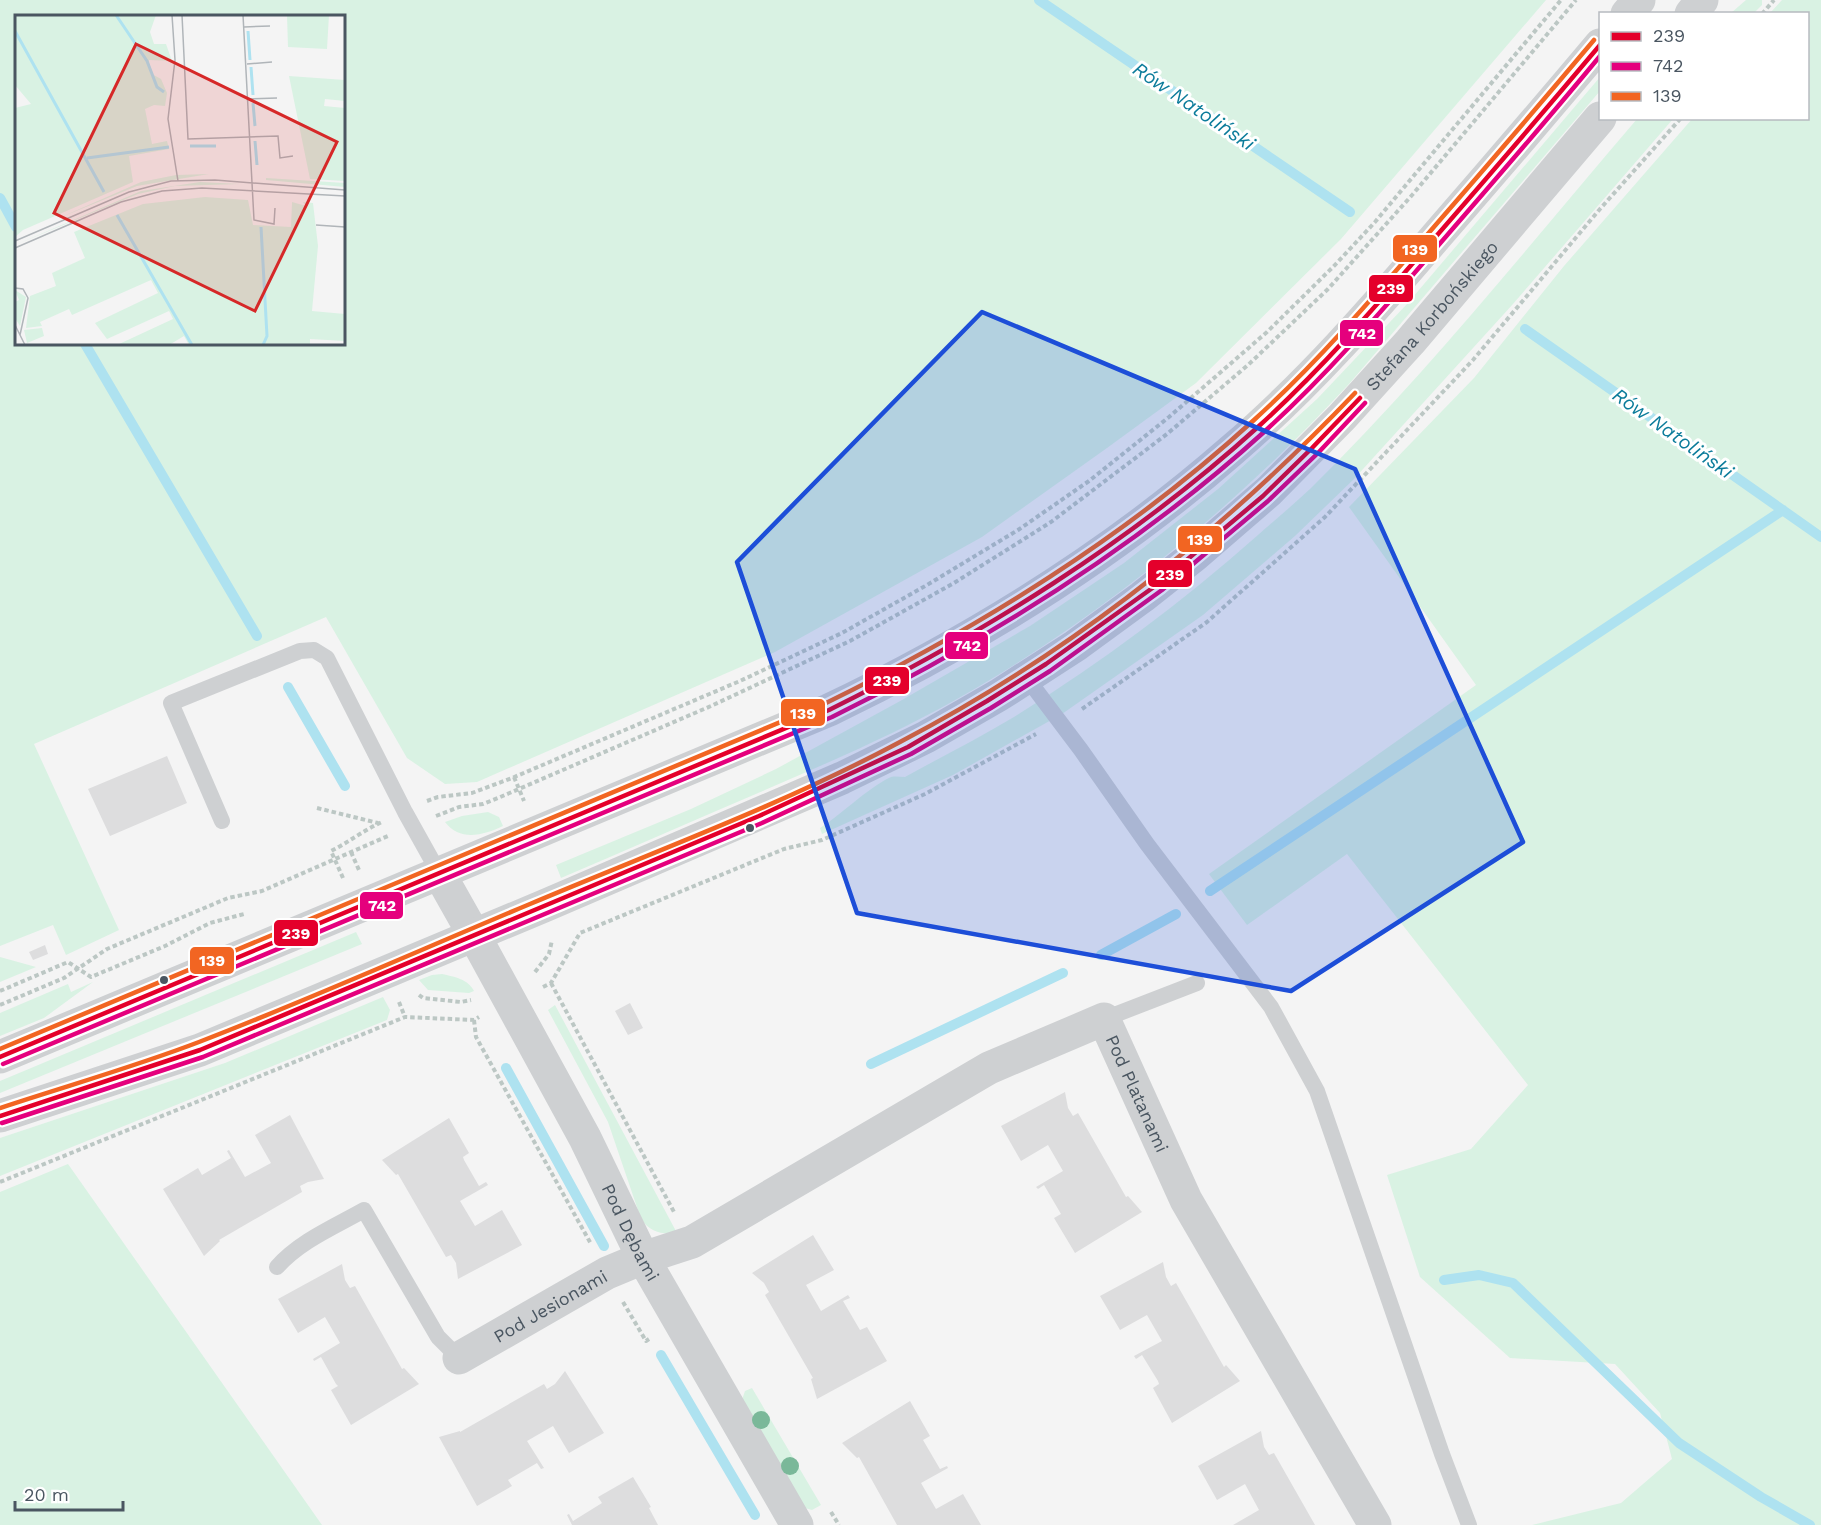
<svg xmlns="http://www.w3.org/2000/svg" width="1821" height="1525" font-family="'Work Sans',sans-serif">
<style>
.green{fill:#d9f2e3;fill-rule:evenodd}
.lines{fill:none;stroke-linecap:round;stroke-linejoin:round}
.stream{stroke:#aee2f0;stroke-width:10}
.building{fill:#ddddde}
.path{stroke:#bcc7c4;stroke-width:4;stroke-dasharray:4.5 3;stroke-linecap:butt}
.service{stroke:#ced0d2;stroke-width:16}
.minor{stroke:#ced0d2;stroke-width:33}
.tertiary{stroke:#ced0d2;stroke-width:33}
.bus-1-casing{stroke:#fff;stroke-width:9}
.bus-2-casing{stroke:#fff;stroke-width:9}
.bus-3-casing{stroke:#fff;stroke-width:9}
.bus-1{stroke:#e4002b;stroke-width:4.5}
.bus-2{stroke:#e5007d;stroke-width:4.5}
.bus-3{stroke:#f26522;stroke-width:4.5}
.tree{fill:#7ab899}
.marked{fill:#1d4ed8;fill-opacity:0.2;stroke:#1d4ed8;stroke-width:4.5;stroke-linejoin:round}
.bus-dot{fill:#4a5661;stroke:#fff;stroke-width:2}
.labels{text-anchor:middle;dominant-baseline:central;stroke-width:6;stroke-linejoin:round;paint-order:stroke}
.street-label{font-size:18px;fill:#4a5661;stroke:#fff}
.water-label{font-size:20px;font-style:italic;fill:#0c7c9b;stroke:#fff}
.inset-river{fill:none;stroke:#aee2f0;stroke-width:3}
.inset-road{fill:none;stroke:#b0b5b9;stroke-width:1.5}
.view{fill:#d62828;fill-opacity:0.15;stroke:#d62828;stroke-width:3}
.inset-edge{fill:none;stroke:#4a5661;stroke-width:3}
.line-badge{stroke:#fff;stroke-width:2}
.badge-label{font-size:16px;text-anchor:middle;font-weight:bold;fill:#fff}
</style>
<rect width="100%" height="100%" fill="#f4f4f4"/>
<path class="green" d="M 0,0 L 1546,0 L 1341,239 L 1196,383 L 1107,448 L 982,537 L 775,652 L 477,782 L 445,784 L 407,758 L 326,617 L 34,744 L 119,930 L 66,955 L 53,925 L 0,946 ZM 16,16 L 344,16 L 344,344 L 16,344 Z
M 1746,0 L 1762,0 L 1762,5 L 1754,13 L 1731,13 Z
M 1782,0 L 1821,0 L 1821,1525 L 1532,1525 L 1621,1503 L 1672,1459 L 1660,1413 L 1615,1364 L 1510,1358 L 1420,1277 L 1387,1175 L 1471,1149 L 1528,1085 L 1347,854 L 1247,925 L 1209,874 L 1476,685 L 1349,507 L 1474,378 L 1564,266 L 1692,119 L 1808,118 L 1808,14 L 1770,13 Z
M 1600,77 L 1600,91 L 1349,384 C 1237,505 1101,618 957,699 C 895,734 830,762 765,790 C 697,819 629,849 561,878 L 556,865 L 691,809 L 776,769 L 902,700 L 1030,626 L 1124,563 L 1218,489 L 1317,399 L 1407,304 Z
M 1637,119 L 1673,119 L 1513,304 L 1354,479 L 1295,536 L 1203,615 L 1062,714 L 953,775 L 822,834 L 820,828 C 842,814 869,787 891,777 C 895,776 900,777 905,777 C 941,757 979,738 1014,717 C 1101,663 1181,603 1258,535 C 1275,520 1293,505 1310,489 C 1427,374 1530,244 1637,119 Z
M 488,812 L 499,817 L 503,826 C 484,835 460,842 445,822 L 462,816 Z
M 356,932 L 362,944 L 0,1093 L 0,1081 Z
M 0,957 L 36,967 L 0,982 Z
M 442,974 C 455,977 468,979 474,991 L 469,993 L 428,990 L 419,980 L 432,975 Z
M 93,982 L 44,1018 L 0,1036 L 0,1013 L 68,984 L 71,992 Z
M 383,997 L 390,1010 L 387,1020 L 0,1176 L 0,1138 L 225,1063 Z
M 555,1005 L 677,1233 C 662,1235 650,1232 641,1219 L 608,1122 L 548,1010 Z
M 68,1164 L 322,1525 L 0,1525 L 0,1192 Z
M 752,1388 L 821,1505 L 812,1510 L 805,1508 L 742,1400 L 745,1391 Z"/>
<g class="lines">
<path class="stream" d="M 1039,0 L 1350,212
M 0,198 L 16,227
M 1525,329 L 1821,537
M 85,344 L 257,636
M 288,687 L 345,786
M 1210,891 L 1783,510
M 1101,955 L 1176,914
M 871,1064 L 1063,973
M 506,1068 L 604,1246
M 1444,1280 L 1479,1275 L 1513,1283 L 1679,1443 L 1761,1497 L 1810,1525
M 661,1355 L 755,1515"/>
</g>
<path class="building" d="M 167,756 L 187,803 L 110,836 L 88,789 Z
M 45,945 L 48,954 L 33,960 L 29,952 Z
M 630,1003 L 643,1028 L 628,1035 L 615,1011 Z
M 1065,1092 L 1068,1108 L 1073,1116 L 1078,1113 L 1126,1197 L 1128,1196 L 1142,1212 L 1075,1253 L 1054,1218 L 1061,1214 L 1044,1185 L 1038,1189 L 1036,1187 L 1063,1171 L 1048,1145 L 1021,1161 L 1001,1126 Z
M 290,1115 L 324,1179 L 308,1182 L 300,1186 L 302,1192 L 219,1240 L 220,1241 L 204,1256 L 163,1189 L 198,1168 L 202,1175 L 231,1158 L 227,1151 L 229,1150 L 245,1177 L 271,1163 L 255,1135 Z
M 449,1118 L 469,1153 L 463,1157 L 464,1160 L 479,1186 L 486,1182 L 488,1185 L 460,1201 L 475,1226 L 502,1210 L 522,1245 L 458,1279 L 456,1263 L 451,1255 L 446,1257 L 398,1174 L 396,1175 L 382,1160 Z
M 813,1235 L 834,1270 L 806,1285 L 821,1311 L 848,1295 L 850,1298 L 843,1301 L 860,1330 L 867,1327 L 887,1361 L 817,1399 L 811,1379 L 813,1378 L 765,1295 L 769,1292 L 764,1283 L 752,1273 Z
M 1163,1262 L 1166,1277 L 1171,1286 L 1176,1283 L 1224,1367 L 1226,1365 L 1240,1381 L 1172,1423 L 1153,1388 L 1159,1384 L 1158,1381 L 1142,1355 L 1136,1359 L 1134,1356 L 1162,1341 L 1147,1315 L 1120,1330 L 1100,1296 Z
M 342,1264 L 345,1280 L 350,1288 L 355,1286 L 402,1369 L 404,1368 L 419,1384 L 351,1425 L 331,1390 L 338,1386 L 336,1384 L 321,1357 L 314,1361 L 313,1359 L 340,1343 L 325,1317 L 298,1333 L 278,1299 Z
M 565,1371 L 604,1433 L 569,1453 L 553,1426 L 527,1441 L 544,1468 L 541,1469 L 537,1463 L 508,1480 L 512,1486 L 477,1506 L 439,1437 L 460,1431 L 460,1432 L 544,1384 L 547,1389 L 555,1384 Z
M 910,1401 L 930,1436 L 923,1440 L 940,1469 L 947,1466 L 948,1468 L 921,1483 L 936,1509 L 963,1494 L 981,1525 L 897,1525 L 859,1457 L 857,1458 L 842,1443 Z
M 1261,1431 L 1264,1447 L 1269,1455 L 1274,1453 L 1315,1525 L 1233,1525 L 1259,1510 L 1245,1484 L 1217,1500 L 1198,1466 Z
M 633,1477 L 651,1507 L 649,1508 L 658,1525 L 572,1525 L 567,1515 L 569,1514 L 573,1521 L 602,1503 L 598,1497 Z"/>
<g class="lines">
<path class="path" d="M 1762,14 L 1774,0
M 1082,709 L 1207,622 L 1325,517 L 1473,360 L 1600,209 L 1681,118
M 514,777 L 524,801
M 427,801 L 438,797 L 472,793 L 512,778 L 740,681 L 842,633 L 927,585 L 1018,530 L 1089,481 L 1169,417 L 1267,332 L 1335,265 L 1375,222 L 1561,0
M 317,808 L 378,823
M 436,816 L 459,807 L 483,804 L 498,798 L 711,706 L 850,641 L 954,583 L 1051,522 L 1167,434 L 1248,365 L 1328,289 L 1413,194 L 1576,0
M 351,852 L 359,870
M 343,878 L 331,851 C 349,842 364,830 382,822
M 535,972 L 549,954 L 552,940
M 551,983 L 674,1212
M 543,987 L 551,983 L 580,933 L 784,849 L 822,840 L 925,794 L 1036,734
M 0,991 L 68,962 L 91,977 L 165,946 L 210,923 L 244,914
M 419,995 L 423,998 L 461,1002 L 471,1000
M 399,1002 L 405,1017
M 0,1005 L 64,978 L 107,949 L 228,898 L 262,891 L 388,836
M 474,1020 L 476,1037 L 591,1244
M 0,1182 L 405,1017 L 474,1020 L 479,1017
M 623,1302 L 646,1341 L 649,1339
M 831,1512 L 839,1525"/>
<path class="service" d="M 1026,677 L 1081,750 L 1147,844 L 1271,1007 L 1317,1091 L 1442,1454 L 1469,1525
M 222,821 L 171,703 L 300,651 L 314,650 L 327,658 L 405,812 L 439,873
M 1104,1019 L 1197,983
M 277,1267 C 300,1241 334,1227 364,1210 L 438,1337 L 459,1358"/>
<g class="minor">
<path id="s1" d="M 474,935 L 585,1138 L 643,1258 L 797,1525"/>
<path id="s2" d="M 459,1358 L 607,1273 L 643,1258 L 692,1242 L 989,1068 L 1104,1019 L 1186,1200 L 1375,1525"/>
</g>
<g class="tertiary">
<path d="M 1627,14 L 1639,0"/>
<path d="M 1691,14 L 1702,0"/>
<path d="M 439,873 L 474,935"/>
<path d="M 0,1057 L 829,710 C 973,641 1111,556 1232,450 C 1308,385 1374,309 1439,233 C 1493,171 1547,108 1600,45"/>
<path id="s3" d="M 0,1116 L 200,1050 L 544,906 L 842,778 L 926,737 L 999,695 L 1075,646 L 1142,597 L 1195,555 L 1269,491 L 1342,417 L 1410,342 L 1600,118"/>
</g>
<g class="bus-1-casing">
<path id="bus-1" d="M 0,1057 L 829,710 C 984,633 1130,543 1259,426 C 1324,367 1381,300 1439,233 C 1493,171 1547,108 1600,45
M 0,1116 L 200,1050 L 759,816 L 908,747 L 987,701 L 1046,664 L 1158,584 L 1263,496 L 1312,448 L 1360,398"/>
</g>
<g class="bus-2-casing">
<path id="bus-2" d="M 3,1064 L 832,717 C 988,640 1135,549 1264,432 C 1329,373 1386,306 1443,240 C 1496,179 1549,118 1600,56
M 2,1123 L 203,1057 L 762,823 L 911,754 L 991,708 L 1050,671 L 1162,590 L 1268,501 L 1318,453 L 1365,403"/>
</g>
<g class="bus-3-casing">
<path id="bus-3" d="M 0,1049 L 826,703 C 980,627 1126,537 1254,420 C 1319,361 1376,294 1433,228 C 1487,166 1541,103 1594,40
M 0,1108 C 66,1086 134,1067 199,1042 C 311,999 420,950 530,904 C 653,852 782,805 900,742 C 1071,653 1222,532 1355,393"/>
</g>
<use href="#bus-1" class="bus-1"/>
<use href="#bus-2" class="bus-2"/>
<use href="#bus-3" class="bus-3"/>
</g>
<g class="tree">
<circle cx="761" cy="1420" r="9"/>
<circle cx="790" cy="1466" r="9"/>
</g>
<path class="marked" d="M 982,312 L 1355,469 L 1523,842 L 1291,991 L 857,913 L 737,562 Z"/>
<g class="bus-dot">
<circle cx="750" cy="828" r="5"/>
<circle cx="164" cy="980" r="5"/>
</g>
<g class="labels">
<g class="street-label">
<text stroke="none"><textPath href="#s3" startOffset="1664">Stefana Korbońskiego</textPath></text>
<text stroke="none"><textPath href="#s2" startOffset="812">Pod Platanami</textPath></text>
<text stroke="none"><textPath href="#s1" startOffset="336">Pod Dębami</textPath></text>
<text stroke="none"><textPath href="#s2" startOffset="105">Pod Jesionami</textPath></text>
</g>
<g class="water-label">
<text transform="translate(1194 106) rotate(34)">Rów Natoliński</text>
<text transform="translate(1673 433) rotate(35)">Rów Natoliński</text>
</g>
</g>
<g transform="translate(15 15)">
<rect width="330" height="330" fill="#f4f4f4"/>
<path d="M 0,0 L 141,0 L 135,17 L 139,29 L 151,29 L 157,46 L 134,45 L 135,58 L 146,64 L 152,78 L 150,91 L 139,90 L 130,94 L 137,129 L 152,126 L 154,134 L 114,141 L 118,167 L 8,215 L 0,222 L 0,93 L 16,89 L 0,70 ZM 272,0 L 314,0 L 312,34 L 273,32 ZM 274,61 L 330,65 L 330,86 L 310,84 L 309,91 L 330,93 L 330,166 L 295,164 ZM 194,159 L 122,171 L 44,203 L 126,167 L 161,160 ZM 251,163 L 330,168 L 330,172 L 251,165 ZM 185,167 L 225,169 L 160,171 L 123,179 L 0,230 L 126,176 ZM 190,182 L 233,185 L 238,210 L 276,212 L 277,187 L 291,191 L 288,187 L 298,188 L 303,231 L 297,296 L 330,299 L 330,326 L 295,324 L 295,330 L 174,330 L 169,321 L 154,330 L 102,330 L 158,304 L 154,296 L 92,324 L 80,308 L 143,278 L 136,265 L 57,300 L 54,294 L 25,307 L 27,311 L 11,313 L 15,281 L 41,271 L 37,258 L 70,243 L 59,217 L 128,189 ZM 0,275 L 11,282 L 5,311 L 0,303 L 0,287 L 4,285 ZM 27,313 L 29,321 L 12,328 L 9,315 Z" fill="#d9f2e3"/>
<path class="inset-river" d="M 101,0 L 132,46 L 142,72 L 149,77M 0,16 L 89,177M 233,16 L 235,45M 236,52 L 238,80M 238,88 L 240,111M 240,126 L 242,150M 175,131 L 201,131M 72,143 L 154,132M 102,200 L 177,330M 246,212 L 252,321 L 248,330"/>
<path class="inset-road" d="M 157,0 L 160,45 L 153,104 L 163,166M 167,0 L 173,124 L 263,121 L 265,143 L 278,141M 228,0 L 239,205 L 259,209 L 260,193M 229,12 L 255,11M 232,49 L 257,47M 234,84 L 262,83M 301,210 L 330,212M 0,226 L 114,177 L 156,166 L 200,165 L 330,175M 0,233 L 106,187 L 147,176 L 187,173 L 330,181M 0,273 L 8,274 L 13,283 L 5,320M 0,310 L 10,330"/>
<path class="view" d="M 121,29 L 322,127 L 240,296 L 39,198 Z"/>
<rect width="330" height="330" class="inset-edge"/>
</g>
<g class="line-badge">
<rect x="1392" y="234" width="46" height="29" rx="6" fill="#f26522"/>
<rect x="1368" y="274" width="46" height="29" rx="6" fill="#e4002b"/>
<rect x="1339" y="319" width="45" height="28" rx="6" fill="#e5007d"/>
<rect x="1177" y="525" width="46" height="28" rx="6" fill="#f26522"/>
<rect x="1147" y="559" width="46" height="29" rx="6" fill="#e4002b"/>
<rect x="944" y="631" width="45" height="29" rx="6" fill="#e5007d"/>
<rect x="864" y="666" width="46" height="29" rx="6" fill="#e4002b"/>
<rect x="780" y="698" width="46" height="29" rx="6" fill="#f26522"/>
<rect x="359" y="891" width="45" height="29" rx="6" fill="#e5007d"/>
<rect x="273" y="919" width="46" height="28" rx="6" fill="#e4002b"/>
<rect x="189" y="946" width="46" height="29" rx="6" fill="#f26522"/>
</g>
<g class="badge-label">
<text x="1415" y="255">139</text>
<text x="1391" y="294">239</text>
<text x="1362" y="339">742</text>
<text x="1200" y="545">139</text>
<text x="1170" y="580">239</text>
<text x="967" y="651">742</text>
<text x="887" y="686">239</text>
<text x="803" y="719">139</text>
<text x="382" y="911">742</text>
<text x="296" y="939">239</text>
<text x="212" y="966">139</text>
</g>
<rect x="1599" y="12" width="210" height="108" fill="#ffffff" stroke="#b7bbc0" stroke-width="1.5"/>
<rect x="1611" y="32" width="30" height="9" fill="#e4002b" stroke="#b7bbc0" stroke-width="1.5"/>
<text x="1653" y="42" font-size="18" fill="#4a5661">239</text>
<rect x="1611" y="62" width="30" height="9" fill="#e5007d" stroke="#b7bbc0" stroke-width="1.5"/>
<text x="1653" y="72" font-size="18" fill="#4a5661">742</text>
<rect x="1611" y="92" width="30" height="9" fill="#f26522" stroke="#b7bbc0" stroke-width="1.5"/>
<text x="1653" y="102" font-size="18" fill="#4a5661">139</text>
<path d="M15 1501v9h108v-9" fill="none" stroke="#4a5661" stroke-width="3"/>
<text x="24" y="1501" font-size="18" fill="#4a5661" stroke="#ffffff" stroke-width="4.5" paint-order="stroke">20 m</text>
</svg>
